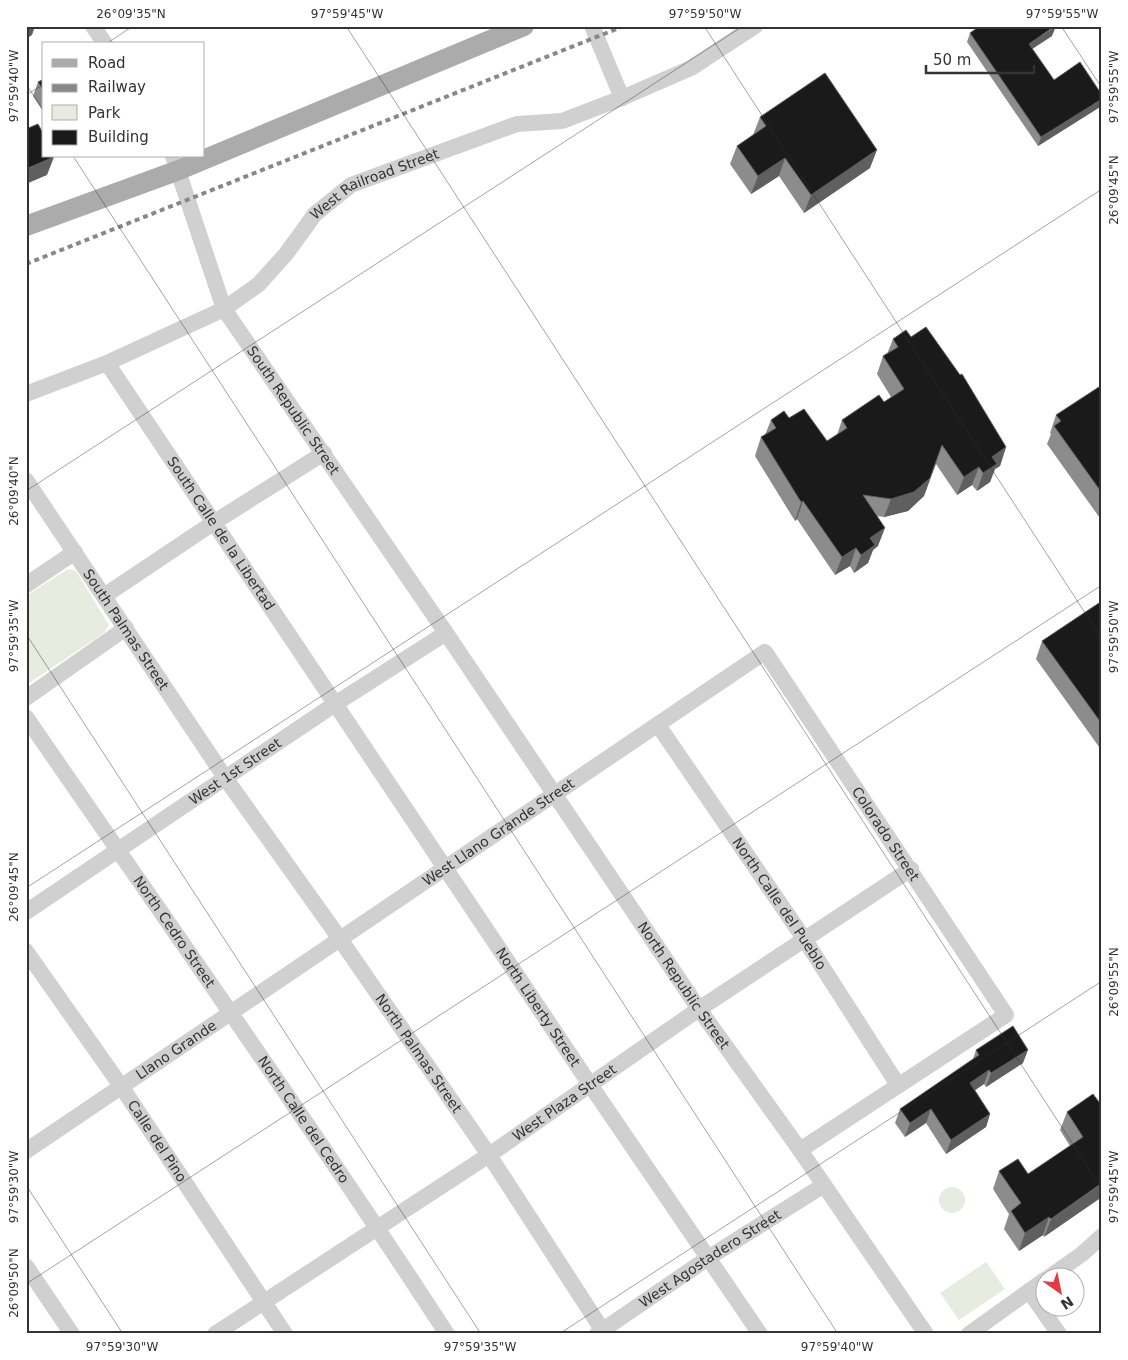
<svg xmlns="http://www.w3.org/2000/svg" width="1128" height="1360" font-family="'DejaVu Sans',sans-serif">
<style>
.green{fill:#e6ecdf}
.lines{fill:none;stroke-linecap:round;stroke-linejoin:round}
.minor{stroke:#d0d0d0;stroke-width:16}
.major{stroke:#ababab;stroke-width:20}
.rail{stroke:#888;stroke-width:4;stroke-dasharray:5 4;stroke-linecap:butt}
.wall{fill:#8c8c8c}
.shaded-wall{fill:#5f5f5f}
.building{fill:#1a1a1a;stroke:#5f5f5f}
.ticks{fill:none;stroke:#333;stroke-width:1;stroke-opacity:0.45}
.labels{text-anchor:middle;dominant-baseline:central;stroke-width:5;stroke-linejoin:round;paint-order:stroke}
.street-label{font-size:14px;fill:#333;stroke:#fff}
.neatline{fill:none;stroke:#333;stroke-width:2}
.ticks-label{font-size:12px;text-anchor:middle;fill:#333}
</style>
<rect width="100%" height="100%" fill="#fff"/>
<path class="green" d="M 68,569 L 76,571 L 109,625 L 104,633 L 26,685 L 26,596 Z
M939 1200a13 13 0 1 1 26 0a13 13 0 1 1-26 0Z
M 986,1262 L 1005,1289 L 959,1320 L 940,1293 Z"/>
<g class="lines">
<g class="minor">
<path d="M 93,26 L 105,44"/>
<path d="M 592,26 L 622,98"/>
<path id="s1" d="M 173,156 L 224,309 L 446,633 L 699,1009 L 800,1150 L 926,1334"/>
<path id="s2" d="M 107,363 L 589,1083 L 760,1334"/>
<path id="s3" d="M 26,394 L 107,363 L 224,309 L 259,284 L 286,254 L 315,214 L 351,185 L 517,124 L 562,121 L 622,98 L 691,68 L 755,26"/>
<path id="s4" d="M 26,480 L 226,779 L 340,939 L 489,1155 L 605,1334"/>
<path d="M 26,585 L 75,552"/>
<path d="M 104,596 L 213,523 L 324,453"/>
<path d="M 26,698 L 126,628"/>
<path id="s5" d="M 26,717 C 167,922 311,1125 447,1334"/>
<path id="s6" d="M 658,725 L 805,940 L 898,1085"/>
<path id="s7" d="M 26,912 L 335,704 L 446,633"/>
<path id="s8" d="M 26,951 L 121,1086 L 285,1334"/>
<path id="s9" d="M 26,1151 L 765,652 L 1006,1015 L 800,1150"/>
<path d="M 26,1266 L 72,1334"/>
<path d="M 1048,1278 L 1082,1254 L 1102,1236"/>
<path d="M 1029,1291 L 1059,1334"/>
<path id="s10" d="M 215,1334 L 489,1155 L 699,1009 L 911,869"/>
<path id="s11" d="M 597,1334 L 708,1258 L 824,1185"/>
<path d="M 969,1334 L 1046,1279"/>
</g>
<path class="major" d="M 26,226 L 179,170 L 524,26"/>
<path class="rail" d="M 26,264 L 624,26"/>
</g>
<path class="wall" d="M 970,33 L 1052,36 L 1032,49 L 1054,80 L 1100,107 L 1038,146 L 967,42 Z
M 44,79 L 44,113 L 33,96 L 38,82 Z
M 760,117 L 870,168 L 804,213 L 779,176 L 751,194 L 730,164 L 737,146 L 753,135 Z
M 911,337 L 1006,447 L 1000,466 L 995,469 L 990,482 L 977,491 L 972,485 L 957,495 L 936,464 L 924,496 L 908,511 L 884,517 L 877,516 L 878,546 L 873,550 L 868,563 L 854,573 L 850,566 L 835,575 L 797,519 L 795,521 L 755,456 L 761,437 L 765,435 L 771,420 L 789,418 L 827,441 L 837,435 L 842,420 L 884,402 L 891,397 L 877,374 L 883,356 L 887,354 L 893,339 Z
M 1102,385 L 1102,521 L 1047,444 L 1051,434 L 1050,433 L 1056,415 Z
M 1102,601 L 1102,751 L 1036,659 L 1042,641 Z
M 976,1050 L 1023,1063 L 986,1087 L 984,1084 L 975,1090 L 990,1114 L 986,1127 L 946,1154 L 926,1123 L 905,1137 L 895,1123 L 900,1109 L 973,1059 Z
M 1102,1106 L 1044,1237 L 1043,1235 L 1019,1251 L 1004,1229 L 1009,1214 L 993,1189 L 999,1171 L 1028,1174 L 1070,1146 L 1060,1130 L 1067,1112 Z"/>
<path class="shaded-wall" d="M 26,26 L 35,26 L 32,35 L 26,39 Z
M 1056,26 L 1052,36 L 1026,53 L 1029,44 Z
M 1102,99 L 1102,102 L 1100,107 L 1038,146 L 1041,137 Z
M 877,150 L 870,168 L 804,213 L 811,195 Z
M 54,157 L 47,175 L 26,184 L 26,169 Z
M 785,158 L 779,176 L 751,194 L 758,176 Z
M 942,445 L 924,496 L 908,511 L 884,517 L 891,499 Z
M 1006,447 L 1000,466 L 995,469 L 990,482 L 977,491 L 983,473 L 992,457 Z
M 979,467 L 972,485 L 957,495 L 964,477 Z
M 803,501 L 797,519 L 795,521 L 801,502 Z
M 885,528 L 878,546 L 873,550 L 868,563 L 854,573 L 861,555 L 870,538 Z
M 856,548 L 850,566 L 835,575 L 842,557 Z
M 1028,1050 L 1023,1063 L 986,1087 L 991,1073 Z
M 989,1070 L 984,1084 L 965,1097 L 970,1083 Z
M 931,1109 L 926,1123 L 905,1137 L 910,1123 Z
M 990,1114 L 986,1127 L 946,1154 L 951,1140 Z
M 1102,1183 L 1102,1197 L 1044,1237 L 1051,1219 Z
M 1049,1217 L 1043,1235 L 1019,1251 L 1025,1233 Z"/>
<path class="building" d="M 980,26 L 1055,26 L 1029,44 L 1054,80 L 1080,62 L 1102,95 L 1102,99 L 1041,137 L 970,33 Z
M 825,73 L 877,150 L 811,195 L 785,158 L 758,176 L 737,146 L 766,126 L 760,117 Z
M 44,79 L 44,91 L 38,82 Z
M 38,124 L 44,135 L 44,156 L 54,157 L 26,169 L 26,129 Z
M 926,327 L 960,375 L 962,374 L 1006,447 L 992,457 L 997,464 L 983,473 L 979,467 L 964,477 L 942,445 L 930,478 L 914,492 L 891,499 L 863,495 L 885,528 L 870,538 L 875,545 L 861,555 L 856,548 L 842,557 L 803,501 L 801,502 L 761,437 L 776,428 L 771,420 L 784,411 L 789,418 L 804,409 L 827,441 L 847,428 L 842,420 L 879,395 L 884,402 L 904,389 L 883,356 L 898,347 L 893,339 L 906,330 L 911,337 Z
M 1102,385 L 1102,493 L 1054,426 L 1061,421 L 1056,415 Z
M 1102,601 L 1102,724 L 1042,641 Z
M 1013,1026 L 1028,1050 L 991,1073 L 989,1070 L 970,1083 L 990,1114 L 951,1140 L 931,1109 L 910,1123 L 900,1109 L 979,1055 L 976,1050 Z
M 1093,1094 L 1102,1106 L 1102,1183 L 1051,1219 L 1049,1217 L 1025,1233 L 1011,1211 L 1021,1203 L 999,1171 L 1018,1159 L 1028,1174 L 1083,1137 L 1067,1112 Z"/>
<path class="ticks" d="M 346,26 L 1102,1189M 704,26 L 1102,639M 1061,26 L 1102,88M 106,44 L 133,26M 26,84 L 44,111M 26,95 L 44,84M 73,156 L 838,1334M 26,491 L 743,26M 26,634 L 481,1334M 26,888 L 1102,189M 26,1185 L 123,1334M 26,1284 L 1102,585M 559,1334 L 1102,981"/>
<g class="labels">
<g class="street-label">
<text stroke="none"><textPath href="#s3" startOffset="416">West Railroad Street</textPath></text>
<text stroke="none"><textPath href="#s1" startOffset="284">South Republic Street</textPath></text>
<text stroke="none"><textPath href="#s2" startOffset="205">South Calle de la Libertad</textPath></text>
<text stroke="none"><textPath href="#s4" startOffset="180">South Palmas Street</textPath></text>
<text stroke="none"><textPath href="#s7" startOffset="252">West 1st Street</textPath></text>
<text stroke="none"><textPath href="#s9" startOffset="570">West Llano Grande Street</textPath></text>
<text stroke="none"><textPath href="#s9" startOffset="1110">Colorado Street</textPath></text>
<text stroke="none"><textPath href="#s6" startOffset="216">North Calle del Pueblo</textPath></text>
<text stroke="none"><textPath href="#s5" startOffset="261">North Cedro Street</textPath></text>
<text stroke="none"><textPath href="#s1" startOffset="979">North Republic Street</textPath></text>
<text stroke="none"><textPath href="#s2" startOffset="775">North Liberty Street</textPath></text>
<text stroke="none"><textPath href="#s9" startOffset="181">Llano Grande</textPath></text>
<text stroke="none"><textPath href="#s4" startOffset="695">North Palmas Street</textPath></text>
<text stroke="none"><textPath href="#s10" startOffset="419">West Plaza Street</textPath></text>
<text stroke="none"><textPath href="#s5" startOffset="489">North Calle del Cedro</textPath></text>
<text stroke="none"><textPath href="#s8" startOffset="231">Calle del Pino</textPath></text>
<text stroke="none"><textPath href="#s11" startOffset="136">West Agostadero Street</textPath></text>
</g>
</g>
<rect width="1128" height="1360" fill="none" stroke="#ffffff" stroke-width="55"/>
<rect x="42" y="42" width="162" height="115" fill="#ffffff" stroke="#adadad"/>
<rect x="52" y="59" width="25" height="8" fill="#ababab" stroke="#adadad"/>
<text x="88" y="68" font-size="15" fill="#333333">Road</text>
<rect x="52" y="84" width="25" height="8" fill="#888888" stroke="#adadad"/>
<text x="88" y="92" font-size="15" fill="#333333">Railway</text>
<rect x="52" y="105" width="25" height="15" fill="#e6ecdf" stroke="#adadad"/>
<text x="88" y="118" font-size="15" fill="#333333">Park</text>
<rect x="52" y="130" width="25" height="15" fill="#1a1a1a" stroke="#adadad"/>
<text x="88" y="142" font-size="15" fill="#333333">Building</text>
<g transform="translate(1060 1292) rotate(147)"><circle r="24" fill="#ffffff" stroke="#adadad"/>
<path d="M0-4L9 19L0 12L-9 19Z" fill="#e63946"/>
<text y="-8" font-size="14" font-weight="bold" text-anchor="middle" fill="#333333">N</text>
</g>
<path d="M926 65v8h108v-8" fill="none" stroke="#333333" stroke-width="2.5"/>
<text x="933" y="65" font-size="15" fill="#333333" stroke="#ffffff" stroke-width="4" paint-order="stroke">50 m</text>
<rect x="28" y="28" width="1072" height="1304" class="neatline"/>
<g class="ticks-label">
<text x="131" y="18">26°09'35"N</text>
<text x="347" y="18">97°59'45"W</text>
<text x="705" y="18">97°59'50"W</text>
<text x="1062" y="18">97°59'55"W</text>
<text transform="translate(14 86) rotate(-90)" y="4">97°59'40"W</text>
<text transform="translate(1114 87) rotate(-90)" y="4">97°59'55"W</text>
<text transform="translate(1114 190) rotate(-90)" y="4">26°09'45"N</text>
<text transform="translate(14 491) rotate(-90)" y="4">26°09'40"N</text>
<text transform="translate(14 636) rotate(-90)" y="4">97°59'35"W</text>
<text transform="translate(1114 637) rotate(-90)" y="4">97°59'50"W</text>
<text transform="translate(14 887) rotate(-90)" y="4">26°09'45"N</text>
<text transform="translate(1114 982) rotate(-90)" y="4">26°09'55"N</text>
<text transform="translate(14 1187) rotate(-90)" y="4">97°59'30"W</text>
<text transform="translate(1114 1187) rotate(-90)" y="4">97°59'45"W</text>
<text transform="translate(14 1283) rotate(-90)" y="4">26°09'50"N</text>
<text x="122" y="1351">97°59'30"W</text>
<text x="480" y="1351">97°59'35"W</text>
<text x="837" y="1351">97°59'40"W</text>
</g>
</svg>
